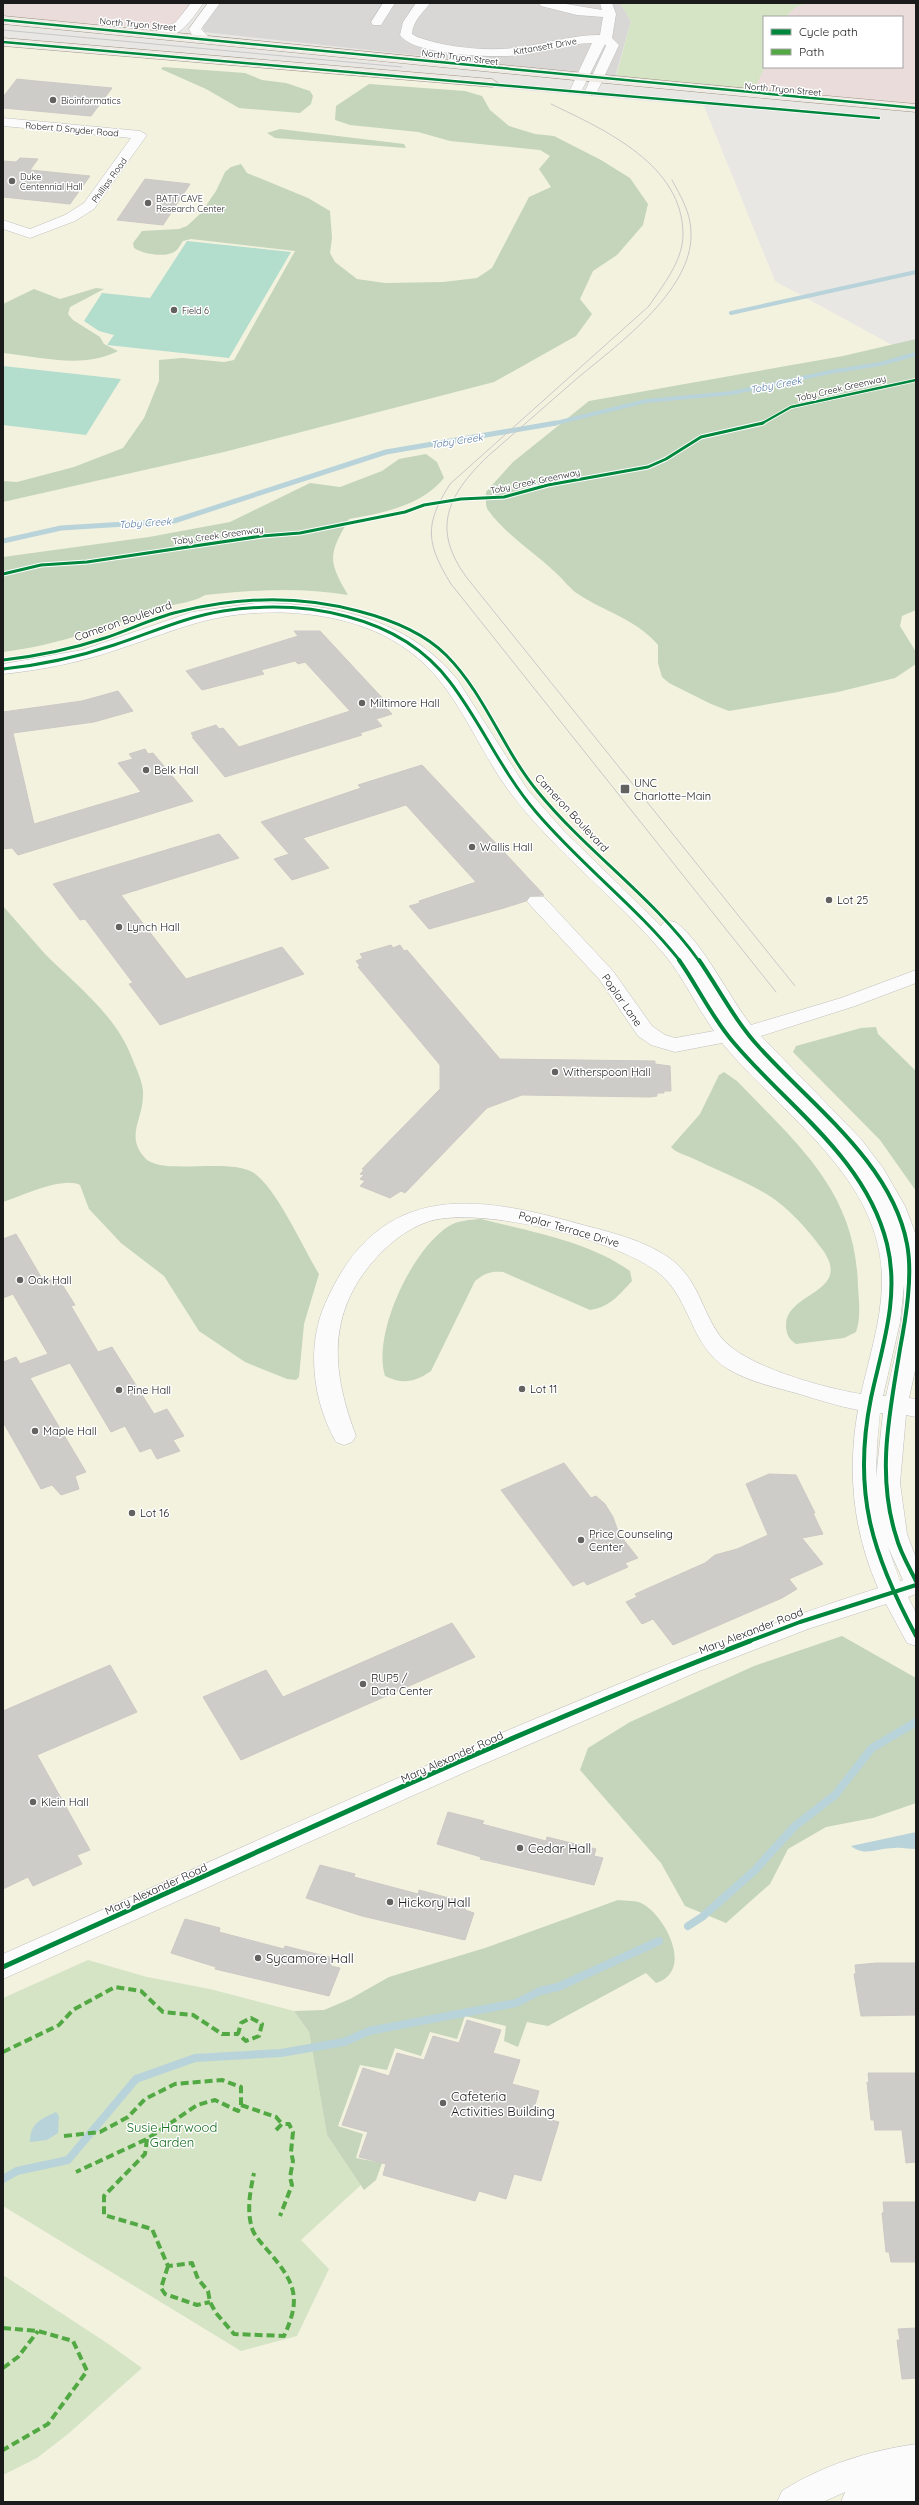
<svg xmlns="http://www.w3.org/2000/svg" width="919" height="2505" font-family="Quicksand,sans-serif">
<style>
.residential{fill:#d8d7d5}
.commercial{fill:#eadcda}
.education{fill:#f3f2df}
.grass{fill:#d5e4c5}
.forest{fill:#c4d5bb}
.pitch{fill:#b3ddcc}
.water{fill:#b9d3da}
.lines{fill:none;stroke-linecap:round;stroke-linejoin:round}
.stream-far2{stroke:#b9d3da;stroke-width:4}
.stream-far1{stroke:#b9d3da;stroke-width:5}
.stream{stroke:#b9d3da;stroke-width:8}
.building{fill:#ceccc9;stroke:#ccc9c5}
.minor-casing{stroke:#c0bfbe;stroke-width:1}
.major-casing{stroke:#9d9484;stroke-width:1}
.minor{fill:#fcfbfb;fill-rule:evenodd}
.major{fill:#eeeae4;fill-rule:evenodd}
.tram{stroke:#c9c8c8;stroke-width:1}
.quiet{stroke:#52a943;stroke-width:4;stroke-dasharray:8 4;stroke-linecap:butt}
.cycleway-far3-casing{stroke:#fff;stroke-width:4}
.cycleway-far2-casing{stroke:#fff;stroke-width:5}
.cycleway-far1-casing{stroke:#fff;stroke-width:6}
.cycleway-casing{stroke:#fff;stroke-width:8}
.cycleway-far3{stroke:#00873e;stroke-width:2.5}
.cycleway-far2{stroke:#00873e;stroke-width:3}
.cycleway-far1{stroke:#00873e;stroke-width:4}
.cycleway{stroke:#00873e;stroke-width:5}
.poi-dot{fill:#636261;stroke:#fff;stroke-width:1.5}
.labels{text-anchor:middle;dominant-baseline:central;stroke-width:3;stroke-linejoin:round;paint-order:stroke}
.far-street-label{font-size:9px;fill:#1b1b1b;stroke:#fff}
.far-poi-label{font-size:9px;fill:#1b1b1b;stroke:#fff;text-anchor:start}
.far-water-label{font-size:10px;font-style:italic;fill:#5177a1;stroke:#fff}
.street-label{font-size:11px;fill:#1b1b1b;stroke:#fff}
.poi-label{font-size:11px;fill:#1b1b1b;stroke:#fff;text-anchor:start}
.near-poi-label{font-size:13px;fill:#1b1b1b;stroke:#fff;text-anchor:start}
.near-park-label{font-size:13px;fill:#156d1e;stroke:#fff}
</style>
<rect width="100%" height="100%" fill="#e9e7e4"/>
<path class="residential" d="M 220,3 L 620,3 L 631,21 L 615,77 L 204,32 L 202,27 Z"/>
<path class="commercial" d="M 3,3 L 193,3 L 177,25 L 161,30 L 3,16 Z
M 807,3 L 916,3 L 916,104 L 754,90 L 765,67 L 902,67 L 902,17 L 785,17 L 796,7 Z"/>
<path class="education" d="M 3,45 L 704,106 L 775,281 L 916,358 L 916,2502 L 3,2502 Z"/>
<path class="grass" d="M 620,3 L 807,3 L 796,7 L 785,17 L 764,17 L 765,67 L 754,90 L 616,77 L 631,21 Z
M 88,1960 L 147,1977 L 210,1989 L 294,2011 L 309,2032 L 327,2135 L 361,2185 L 301,2240 L 329,2269 L 297,2336 L 241,2351 L 3,2206 L 3,1998 Z
M 3,2275 L 107,2343 L 142,2368 L 68,2434 L 37,2458 L 3,2475 Z"/>
<path class="forest" d="M 163,67 L 245,73 L 262,80 L 286,83 L 310,91 L 313,96 L 311,104 L 300,113 L 239,108 L 206,89 L 161,69 Z
M 369,84 L 465,91 L 482,96 L 490,110 L 509,126 L 535,134 L 554,136 L 601,160 L 630,178 L 648,204 L 643,225 L 617,255 L 593,271 L 580,299 L 592,314 L 576,336 L 494,382 L 224,452 L 3,502 L 3,481 L 17,482 L 74,467 L 123,448 L 144,418 L 159,381 L 159,360 L 182,358 L 224,362 L 234,360 L 295,251 L 191,239 L 183,241 C 180,245 178,251 172,253 C 162,257 143,254 134,248 L 133,243 L 142,231 L 179,229 L 187,226 L 201,213 L 216,191 L 225,172 L 231,167 L 241,164 L 247,173 L 308,198 L 330,211 L 332,238 L 330,253 L 335,262 L 357,279 L 385,283 L 443,282 L 477,278 L 492,268 L 529,197 L 551,187 L 539,169 L 550,156 L 540,150 L 450,141 L 418,132 L 350,125 L 335,120 L 336,106 Z
M 280,129 L 404,144 L 406,148 L 275,138 L 267,133 Z
M 96,288 L 104,289 L 70,307 L 68,314 L 73,320 L 100,337 L 104,344 L 118,351 C 83,369 41,357 3,353 L 3,304 L 34,289 L 60,299 Z
M 916,339 L 916,610 L 902,616 L 900,626 L 916,652 L 916,664 L 895,678 L 838,692 L 729,711 L 711,704 L 669,683 L 662,677 L 658,663 L 658,645 C 636,619 605,612 578,594 C 570,589 563,579 556,573 C 534,552 506,535 488,510 C 485,506 486,498 486,492 L 513,462 L 589,401 L 843,356 Z
M 426,454 L 437,462 L 444,478 C 421,506 383,513 349,519 C 329,554 327,560 348,595 C 299,587 254,590 205,595 C 192,603 177,603 162,608 C 109,626 59,645 3,652 L 3,557 L 149,537 L 230,522 L 310,483 L 340,487 L 382,471 L 399,459 Z
M 3,906 C 17,922 31,938 45,954 C 76,985 116,1015 132,1058 C 136,1068 144,1084 143,1095 C 143,1120 125,1136 145,1158 C 161,1176 230,1157 254,1173 C 277,1189 303,1248 319,1274 L 304,1324 L 299,1377 L 296,1380 L 287,1379 L 245,1362 L 199,1331 L 164,1276 L 121,1243 L 89,1209 L 80,1185 C 63,1176 21,1196 3,1202 Z
M 876,1027 L 878,1034 L 916,1071 L 916,1191 L 880,1140 L 793,1052 L 796,1046 L 861,1028 Z
M 724,1072 L 737,1081 C 798,1145 856,1191 858,1287 C 859,1302 861,1317 856,1332 L 844,1338 L 796,1344 C 789,1339 787,1336 786,1327 C 784,1291 855,1294 822,1249 C 807,1228 785,1204 763,1192 C 740,1179 715,1169 692,1158 C 685,1155 675,1152 671,1147 L 700,1114 L 719,1075 Z
M 481,1219 C 529,1231 590,1242 630,1271 L 632,1281 C 619,1295 610,1307 590,1310 L 503,1272 C 491,1271 485,1273 475,1281 L 431,1371 C 415,1382 403,1385 385,1376 C 372,1334 412,1249 449,1226 C 459,1220 470,1220 481,1219 Z
M 842,1636 L 916,1678 L 916,1803 L 873,1818 L 826,1827 L 788,1849 L 770,1884 L 726,1923 L 685,1906 L 661,1863 L 580,1770 L 588,1748 L 630,1722 L 754,1666 Z
M 618,1900 C 625,1901 637,1900 643,1904 C 666,1917 694,1971 656,1983 L 646,1973 L 548,2026 L 527,2022 L 518,2047 L 504,2041 L 506,2026 L 465,2016 L 457,2039 L 430,2032 L 421,2056 L 395,2048 L 387,2070 L 360,2065 L 338,2126 L 363,2134 L 356,2158 L 382,2163 L 376,2180 L 364,2190 L 327,2135 L 309,2032 L 294,2011 L 324,2010 L 350,1999 L 389,1977 L 485,1948 Z"/>
<path class="pitch" d="M 187,241 L 291,252 L 229,358 L 107,345 L 114,335 L 99,331 L 84,321 L 102,293 L 150,298 Z
M 3,366 L 121,379 L 86,435 L 3,425 Z"/>
<path class="water" d="M 916,1832 L 916,1849 C 909,1849 901,1847 894,1848 C 878,1848 864,1857 851,1846 Z
M 56,2112 L 59,2116 L 58,2133 L 47,2140 L 30,2142 C 30,2123 41,2119 56,2112 Z"/>
<g class="lines">
<path class="stream-far2" d="M 731,313 L 916,272
M 552,424 L 646,401 L 732,393 L 830,372 L 880,364 L 916,354"/>
<path class="stream-far1" d="M 3,541 L 61,528 L 174,521 L 386,452 L 556,423"/>
<path class="stream" d="M 688,1926 L 702,1917 L 754,1871 L 795,1826 L 835,1795 L 872,1748 L 916,1722
M 3,2179 L 17,2171 L 68,2160 L 136,2079 L 195,2058 L 281,2053 L 344,2042 L 369,2031 L 516,2003 L 540,1991 L 558,1987 L 659,1941"/>
</g>
<path class="building" d="M 17,79 L 36,81 L 112,88 L 91,116 L 3,108 L 3,97 Z
M 20,158 L 38,159 L 30,170 L 90,176 L 70,204 L 3,197 L 3,161 L 16,162 Z
M 145,179 L 190,184 L 163,225 L 117,220 Z
M 294,631 L 320,631 L 386,702 L 382,703 L 392,714 L 376,719 L 382,726 L 360,733 L 362,735 L 225,777 L 192,737 L 194,737 L 191,733 L 216,725 L 219,729 L 223,728 L 239,747 L 350,711 L 305,662 L 298,664 L 295,661 L 261,670 L 264,674 L 202,690 L 186,671 L 298,636 Z
M 118,691 L 133,711 L 94,722 L 13,733 L 34,824 L 141,792 L 118,763 L 133,759 L 129,754 L 145,749 L 148,754 L 153,753 L 193,801 L 18,855 L 12,848 L 3,849 L 3,712 L 82,701 Z
M 422,765 L 504,852 L 544,895 L 530,896 L 526,901 L 504,908 L 429,929 L 409,906 L 420,903 L 419,901 L 476,882 L 406,805 L 303,838 L 329,868 L 292,880 L 274,859 L 289,854 L 261,822 L 361,788 L 358,785 Z
M 219,834 L 239,858 L 121,895 L 186,979 L 282,947 L 304,974 L 160,1025 L 129,984 L 133,983 L 85,919 L 80,920 L 53,884 Z
M 391,945 L 393,948 L 400,945 L 404,951 L 407,950 L 500,1059 L 655,1061 L 655,1064 L 670,1066 L 671,1091 L 664,1091 L 664,1093 L 657,1093 L 657,1096 L 650,1097 L 522,1095 L 487,1108 L 405,1193 L 401,1191 L 390,1198 L 360,1186 L 365,1181 L 360,1179 L 364,1175 L 360,1174 L 364,1170 L 362,1169 L 440,1089 L 440,1065 L 358,967 L 360,966 L 356,961 L 363,958 L 360,954 Z
M 16,1234 L 44,1282 L 58,1278 L 75,1305 L 71,1306 L 98,1352 L 112,1347 L 154,1414 L 167,1409 L 184,1436 L 173,1440 L 180,1451 L 157,1459 L 151,1448 L 140,1452 L 125,1426 L 111,1432 L 70,1363 L 30,1378 L 86,1472 L 75,1476 L 79,1489 L 61,1495 L 52,1485 L 41,1489 L 3,1422 L 3,1362 L 16,1357 L 20,1364 L 48,1354 L 13,1294 L 3,1298 L 3,1239 Z
M 564,1463 L 591,1498 L 596,1496 L 605,1504 L 613,1517 L 619,1534 L 638,1558 L 625,1563 L 628,1567 L 587,1585 L 584,1581 L 573,1586 L 501,1490 Z
M 769,1474 L 796,1475 L 815,1513 L 813,1513 L 823,1534 L 802,1538 L 823,1564 L 789,1579 L 797,1589 L 782,1598 L 673,1645 L 653,1619 L 642,1624 L 626,1602 L 637,1597 L 635,1594 L 705,1563 L 715,1555 L 737,1549 L 768,1535 L 746,1484 Z
M 452,1623 L 475,1657 L 241,1760 L 203,1697 L 266,1670 L 283,1697 Z
M 110,1665 L 137,1712 L 37,1755 L 90,1850 L 77,1855 L 82,1864 L 33,1886 L 28,1877 L 3,1889 L 3,1711 Z
M 448,1812 L 484,1821 L 482,1824 L 546,1841 L 547,1837 L 596,1849 L 594,1856 L 603,1858 L 594,1885 L 480,1859 L 481,1857 L 437,1844 Z
M 320,1865 L 355,1874 L 354,1877 L 418,1894 L 419,1890 L 468,1903 L 465,1910 L 474,1913 L 465,1940 L 362,1916 L 306,1898 Z
M 185,1919 L 220,1928 L 219,1932 L 284,1949 L 285,1946 L 333,1958 L 331,1966 L 340,1968 L 329,1996 L 215,1969 L 216,1967 L 171,1953 Z
M 876,1963 L 916,1963 L 916,2015 L 861,2016 L 854,1974 L 856,1974 L 855,1965 Z
M 467,2020 L 501,2030 L 493,2053 L 520,2060 L 512,2084 L 539,2091 L 532,2115 L 559,2122 L 541,2181 L 514,2174 L 506,2199 L 479,2191 L 475,2201 L 383,2175 L 386,2164 L 359,2157 L 368,2132 L 342,2125 L 363,2068 L 389,2076 L 397,2053 L 424,2060 L 433,2036 L 459,2043 Z
M 868,2073 L 916,2073 L 916,2162 L 906,2163 L 902,2130 L 875,2130 L 874,2120 L 871,2120 L 867,2082 L 869,2083 Z
M 883,2202 L 916,2202 L 916,2262 L 891,2262 L 889,2252 L 886,2252 L 882,2213 L 884,2212 Z
M 916,2328 L 916,2378 L 902,2379 L 897,2340 L 900,2340 L 898,2329 Z"/>
<g class="lines">
<g class="minor-casing">
<path id="minor" d="M 191,3 L 203,3 C 194,17 177,42 158,37 L 156,34 L 158,31 L 176,22 Z
M 208,3 L 220,3 L 201,29 L 210,38 L 204,42 L 193,37 L 189,29 Z
M 383,3 L 395,3 L 381,25 L 373,25 L 371,22 Z
M 416,3 L 430,3 C 423,13 413,20 412,34 L 417,37 C 448,48 489,52 522,47 C 549,43 573,35 600,35 L 603,17 L 577,15 L 541,6 L 539,3 L 560,3 L 602,10 L 600,3 L 612,3 L 616,14 L 612,38 L 619,45 L 596,94 L 591,95 L 585,91 L 606,46 L 605,44 L 582,90 L 576,94 L 570,90 L 592,43 C 567,43 544,52 520,55 C 496,58 414,56 400,35 L 403,22 Z
M 3,118 L 140,131 L 147,135 L 94,209 L 75,221 L 30,238 L 3,229 L 3,220 L 30,229 L 65,215 L 84,203 L 131,138 L 3,126 Z
M 256,603 C 332,603 407,618 457,679 L 527,789 L 563,830 L 661,926 L 663,923 C 668,921 673,920 678,924 C 704,945 729,997 751,1025 L 841,998 L 916,970 L 916,983 L 855,1006 L 761,1036 L 861,1139 L 883,1168 L 905,1206 L 916,1235 L 916,1366 L 909,1398 L 916,1399 L 916,1417 L 906,1415 L 900,1483 L 907,1534 L 916,1558 L 916,1594 L 908,1597 L 916,1613 L 916,1646 L 907,1643 L 886,1604 L 808,1629 L 697,1672 L 470,1770 L 3,1979 L 3,1954 C 174,1878 345,1800 518,1726 C 637,1676 755,1627 878,1588 C 853,1531 847,1471 858,1410 C 837,1406 816,1399 796,1393 C 773,1387 748,1381 728,1369 C 690,1346 692,1302 661,1275 C 622,1240 481,1206 430,1221 C 405,1229 387,1245 370,1265 C 326,1319 333,1375 356,1436 L 352,1442 L 344,1445 L 336,1442 C 313,1402 306,1347 325,1304 C 376,1186 465,1192 572,1222 C 604,1231 640,1238 668,1257 C 699,1279 700,1308 720,1336 C 742,1366 824,1388 861,1394 C 869,1358 881,1322 882,1284 C 884,1178 782,1116 722,1043 L 675,1052 L 651,1045 L 638,1036 L 599,979 L 530,905 L 527,901 L 530,897 L 544,897 L 613,971 L 652,1026 L 665,1035 L 675,1038 L 714,1031 C 696,1006 684,978 664,954 C 617,898 557,854 512,795 C 476,748 458,687 409,651 C 366,619 308,610 256,613 C 202,616 169,633 119,649 C 82,662 42,670 3,674 L 3,664 L 82,650 L 192,612 ZM 904,1285 C 905,1323 894,1359 886,1396 L 883,1396 L 900,1322 ZM 880,1413 L 883,1413 L 876,1478 L 877,1445 ZM 888,1547 L 903,1580 L 900,1581 Z
M 916,2444 L 916,2502 L 841,2502 L 845,2492 L 823,2502 L 777,2502 L 782,2491 C 823,2465 868,2451 916,2444 Z"/>
</g>
<g class="major-casing">
<path id="major" d="M 3,16 C 307,45 611,77 916,104 L 916,112 C 611,85 307,53 3,24 Z
M 3,38 L 492,79 L 498,83 L 492,87 L 3,46 Z"/>
</g>
<use href="#minor" class="minor"/>
<use href="#major" class="major"/>
<path class="tram" d="M 3,30 L 402,67
M 551,104 C 605,130 684,165 683,236 C 682,262 663,285 649,306 L 450,484 C 424,525 426,543 451,584 L 776,992
M 672,180 C 681,197 691,213 691,233 C 693,292 614,347 574,381 C 545,406 516,432 487,457 C 447,496 431,529 467,578 L 795,986"/>
<path class="quiet" d="M 251,2018 L 262,2024 L 259,2036 L 246,2041 L 238,2034 L 241,2023 Z
M 3,2052 L 59,2025 L 73,2010 L 115,1987 L 141,1991 L 163,2012 L 193,2015 L 222,2034 L 238,2034
M 241,2105 L 276,2117 L 282,2124
M 276,2130 L 282,2124 L 289,2124 L 293,2132 L 291,2152 L 293,2161 L 290,2177 L 292,2185 L 280,2216
M 64,2136 L 100,2132 L 128,2117 L 145,2099 L 175,2084 L 222,2080 L 241,2087 L 241,2105 L 238,2111 L 215,2100 L 197,2105 L 147,2139 L 76,2172
M 147,2139 L 145,2154 L 104,2196 L 104,2215 L 152,2229 L 168,2266 L 192,2263 L 198,2279 L 208,2291 L 210,2302 L 216,2313 L 234,2334 L 284,2336 C 301,2299 296,2284 270,2253 C 264,2246 257,2239 253,2231 C 246,2212 250,2192 254,2173
M 168,2266 L 161,2288 L 165,2294 L 197,2305 L 210,2302
M 3,2328 L 38,2331 L 73,2341 L 87,2371 L 48,2424 L 3,2450
M 3,2368 L 18,2357 L 38,2331"/>
<g class="cycleway-far3-casing">
<path id="cycleway-far3" d="M 3,20 C 307,49 611,81 916,108
M 3,42 L 879,118
M 761,424 L 791,407 L 916,380"/>
</g>
<g class="cycleway-far2-casing">
<path id="cycleway-far2" d="M 3,574 L 41,565 L 87,562 L 262,536 L 300,533 L 405,512 L 424,505 L 461,499 L 504,497 L 548,485 L 648,467 L 666,459 L 701,437 L 763,423
M 3,660 C 38,656 72,649 105,638 C 129,630 153,618 178,612 C 237,597 299,595 358,611 C 389,619 423,632 446,655 C 485,694 503,750 538,792 C 587,852 654,898 699,961
M 3,669 C 41,665 78,657 114,645 C 151,633 185,617 223,611 C 302,599 399,614 450,682 C 482,724 501,771 536,812 C 581,865 637,907 680,961"/>
</g>
<g class="cycleway-far1-casing">
<path id="cycleway-far1" d="M 679,960 C 698,987 712,1018 734,1043 C 788,1107 866,1158 887,1244 C 900,1297 882,1347 871,1398 C 852,1492 872,1554 916,1636
M 699,960 C 719,989 735,1021 759,1047 C 810,1104 892,1163 907,1244 C 913,1275 906,1317 900,1349 C 890,1411 876,1474 896,1536 C 900,1552 909,1567 916,1581
M 747,1642 L 800,1622 L 916,1585"/>
</g>
<g class="cycleway-casing">
<path id="cycleway" d="M 3,1967 C 251,1856 496,1739 750,1641"/>
</g>
<use href="#cycleway-far3" class="cycleway-far3"/>
<use href="#cycleway-far2" class="cycleway-far2"/>
<use href="#cycleway-far1" class="cycleway-far1"/>
<use href="#cycleway" class="cycleway"/>
</g>
<g class="poi-dot">
<circle cx="53" cy="100" r="4"/>
<circle cx="12" cy="181" r="4"/>
<circle cx="148" cy="203" r="4"/>
<circle cx="174" cy="310" r="4"/>
<circle cx="362" cy="703" r="4"/>
<circle cx="146" cy="770" r="4"/>
<rect x="620" y="784" width="10" height="10" rx="2"/>
<circle cx="472" cy="847" r="4"/>
<circle cx="829" cy="900" r="4"/>
<circle cx="119" cy="927" r="4"/>
<circle cx="555" cy="1072" r="4"/>
<circle cx="20" cy="1280" r="4"/>
<circle cx="522" cy="1389" r="4"/>
<circle cx="119" cy="1390" r="4"/>
<circle cx="35" cy="1431" r="4"/>
<circle cx="132" cy="1513" r="4"/>
<circle cx="581" cy="1540" r="4"/>
<circle cx="363" cy="1684" r="4"/>
<circle cx="33" cy="1802" r="4"/>
<circle cx="520" cy="1848" r="4"/>
<circle cx="390" cy="1902" r="4"/>
<circle cx="258" cy="1958" r="4"/>
<circle cx="443" cy="2103" r="4"/>
</g>
<g class="labels">
<g class="far-street-label">
<text transform="translate(138 24) rotate(5)">North Tryon Street</text>
<text transform="translate(545 46) rotate(-10)">Kittansett Drive</text>
<text transform="translate(460 57) rotate(7)">North Tryon Street</text>
<text transform="translate(783 89) rotate(5)">North Tryon Street</text>
<text transform="translate(72 129) rotate(5)">Robert D Snyder Road</text>
<text transform="translate(109 180) rotate(-54)">Phillips Road</text>
<text transform="translate(841 388) rotate(-13)">Toby Creek Greenway</text>
<text transform="translate(535 481) rotate(-12)">Toby Creek Greenway</text>
<text transform="translate(218 535) rotate(-8)">Toby Creek Greenway</text>
</g>
<g class="far-poi-label">
<text x="61" y="100">Bioinformatics</text>
<text x="20" y="176">Duke<tspan x="20" dy="10">Centennial Hall</tspan></text>
<text x="156" y="198">BATT CAVE<tspan x="156" dy="10">Research Center</tspan></text>
<text x="182" y="310">Field 6</text>
</g>
<g class="far-water-label">
<text transform="translate(776 385) rotate(-11)">Toby Creek</text>
<text transform="translate(457 441) rotate(-9)">Toby Creek</text>
<text transform="translate(145 523) rotate(-4)">Toby Creek</text>
</g>
<g class="street-label">
<text transform="translate(123 621) rotate(-19)">Cameron Boulevard</text>
<text transform="translate(572 813) rotate(47)">Cameron Boulevard</text>
<text transform="translate(622 1000) rotate(55)">Poplar Lane</text>
<text transform="translate(569 1229) rotate(16)">Poplar Terrace Drive</text>
<text transform="translate(751 1631) rotate(-21)">Mary Alexander Road</text>
<text transform="translate(452 1757) rotate(-24)">Mary Alexander Road</text>
<text transform="translate(156 1889) rotate(-24)">Mary Alexander Road</text>
</g>
<g class="poi-label">
<text x="370" y="703">Miltimore Hall</text>
<text x="154" y="770">Belk Hall</text>
<text x="634" y="783">UNC<tspan x="634" dy="13">Charlotte–Main</tspan></text>
<text x="480" y="847">Wallis Hall</text>
<text x="837" y="900">Lot 25</text>
<text x="127" y="927">Lynch Hall</text>
<text x="563" y="1072">Witherspoon Hall</text>
<text x="28" y="1280">Oak Hall</text>
<text x="530" y="1389">Lot 11</text>
<text x="127" y="1390">Pine Hall</text>
<text x="43" y="1431">Maple Hall</text>
<text x="140" y="1513">Lot 16</text>
<text x="589" y="1534">Price Counseling<tspan x="589" dy="13">Center</tspan></text>
<text x="371" y="1678">RUP5 /<tspan x="371" dy="13">Data Center</tspan></text>
<text x="41" y="1802">Klein Hall</text>
</g>
<g class="near-poi-label">
<text x="528" y="1848">Cedar Hall</text>
<text x="398" y="1902">Hickory Hall</text>
<text x="266" y="1958">Sycamore Hall</text>
<text x="451" y="2096">Cafeteria<tspan x="451" dy="15">Activities Building</tspan></text>
</g>
<g class="near-park-label">
<text x="172" y="2127">Susie Harwood<tspan x="172" dy="15">Garden</tspan></text>
</g>
</g>
<rect width="919" height="2505" fill="none" stroke="#1b1b1b" stroke-width="8"/>
<rect x="763" y="16" width="140" height="52" fill="#ffffff" stroke="#a4a4a4"/>
<rect x="771" y="29" width="20" height="6" fill="#00873e" stroke="#a4a4a4"/>
<text x="799" y="36" font-size="12" fill="#1b1b1b">Cycle path</text>
<rect x="771" y="49" width="20" height="6" fill="#52a943" stroke="#a4a4a4"/>
<text x="799" y="56" font-size="12" fill="#1b1b1b">Path</text>
</svg>
